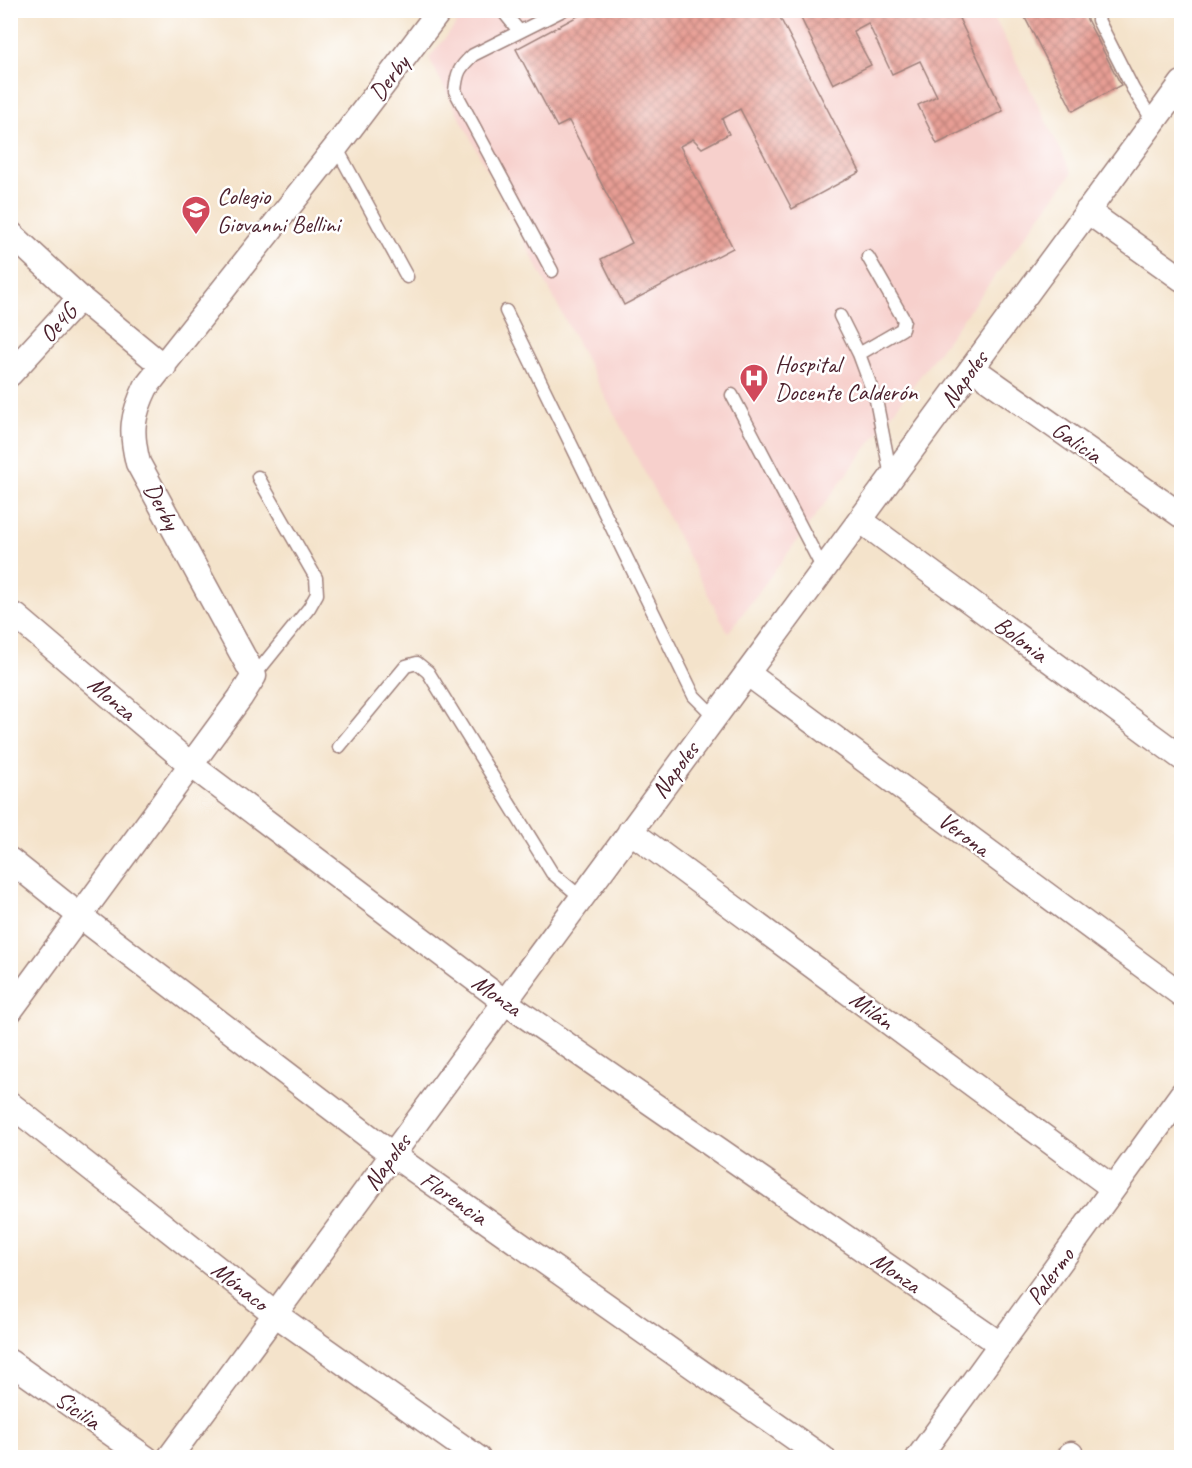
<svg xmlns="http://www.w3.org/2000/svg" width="1192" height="1468" font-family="Caveat,sans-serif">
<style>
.built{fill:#f7d0cc}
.building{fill:url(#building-cross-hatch)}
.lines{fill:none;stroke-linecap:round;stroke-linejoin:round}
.lane-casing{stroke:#9f817b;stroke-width:15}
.street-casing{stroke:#9f817b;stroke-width:27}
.lane{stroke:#fff;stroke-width:12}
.street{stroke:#fff;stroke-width:24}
.labels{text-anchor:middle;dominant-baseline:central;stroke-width:5;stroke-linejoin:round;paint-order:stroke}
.street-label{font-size:24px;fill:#4a1f2b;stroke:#fff}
.poi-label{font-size:24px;fill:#4a1f2b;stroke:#fff;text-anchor:start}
</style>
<defs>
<pattern id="building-cross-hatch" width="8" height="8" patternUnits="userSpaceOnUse" patternTransform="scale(1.5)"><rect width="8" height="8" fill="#e79e94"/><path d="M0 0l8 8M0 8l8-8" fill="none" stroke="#bd8079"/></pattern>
</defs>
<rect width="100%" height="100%" fill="#fff"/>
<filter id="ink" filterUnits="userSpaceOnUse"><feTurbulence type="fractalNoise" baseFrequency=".0167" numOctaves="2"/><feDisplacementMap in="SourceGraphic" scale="12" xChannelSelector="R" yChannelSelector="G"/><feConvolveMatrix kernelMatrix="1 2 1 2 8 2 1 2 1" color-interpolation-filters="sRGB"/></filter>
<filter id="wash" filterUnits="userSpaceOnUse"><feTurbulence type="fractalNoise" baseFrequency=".008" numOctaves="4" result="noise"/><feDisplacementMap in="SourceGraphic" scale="24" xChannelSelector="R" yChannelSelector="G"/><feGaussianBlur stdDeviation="1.35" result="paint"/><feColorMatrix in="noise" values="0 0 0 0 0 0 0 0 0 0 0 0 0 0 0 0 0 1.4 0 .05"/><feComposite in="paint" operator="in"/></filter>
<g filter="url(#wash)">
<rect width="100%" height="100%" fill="#f4e3cb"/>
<path class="built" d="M 467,11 L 991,11 L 1072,173 L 728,633 L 429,58 Z"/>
<g id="blocks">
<path class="building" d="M 589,10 L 776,10 L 860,172 L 792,209 L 740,109 L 722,119 L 729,134 L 702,148 L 693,139 L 680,146 L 733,248 L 624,305 L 601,259 L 632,243 L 569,121 L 557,127 L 516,49 Z
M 797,10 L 955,10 L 1003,111 L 937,144 L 918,105 L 937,96 L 920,61 L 892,74 L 868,23 L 853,31 L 871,65 L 833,84 Z
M 1021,10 L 1082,10 L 1121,85 L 1073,111 Z"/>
</g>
</g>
<g filter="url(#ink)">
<use href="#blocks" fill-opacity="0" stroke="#9f817b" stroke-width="1.5"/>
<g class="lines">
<g class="lane-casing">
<path id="lane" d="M 502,10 L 519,31
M 1100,10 L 1098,20 L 1133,89 L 1153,121
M 336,147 L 407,277
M 552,271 L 455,91 C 457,72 459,68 473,55 L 563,10
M 506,311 L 694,696 L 715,717
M 840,316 L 859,354 L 876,400 L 891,476
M 859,354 L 902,329 L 904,320 L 868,257
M 732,395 L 823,569
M 254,676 L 309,608 L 317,594 L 316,578 L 258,477
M 339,747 L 406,666 L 417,663 L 428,672 L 552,873 L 582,898"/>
</g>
<g class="street-casing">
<path id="street" d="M 1087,211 L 1182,279
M 10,233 L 80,298 L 164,367
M 972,368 L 1182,516
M 10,374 L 80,298
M 860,520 L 1182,758
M 16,616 L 191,765 L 505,1002 L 1000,1344
M 747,673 L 1182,995
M 630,831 L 1113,1188
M 10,860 L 80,916 L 393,1155 L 823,1458
M 10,1011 L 240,698 L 254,676 L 138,463 C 130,431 132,416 146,387 L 336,147 L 440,10
M 10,1104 L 275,1314 L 478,1458
M 10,1362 L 146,1458
M 169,1458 L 1182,83
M 918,1458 L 1182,1094
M 1069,1458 L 1071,1454"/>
</g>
<use href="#lane" class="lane"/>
<use href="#street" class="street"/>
</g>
</g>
<defs>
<g id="school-pin" transform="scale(1.5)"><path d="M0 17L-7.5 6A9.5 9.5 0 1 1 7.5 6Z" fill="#d1495b" stroke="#fff"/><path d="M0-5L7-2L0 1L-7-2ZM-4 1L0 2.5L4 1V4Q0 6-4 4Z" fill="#fff"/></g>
<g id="hospital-pin" transform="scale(1.5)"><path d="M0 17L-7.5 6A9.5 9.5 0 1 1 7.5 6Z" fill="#d1495b" stroke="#fff"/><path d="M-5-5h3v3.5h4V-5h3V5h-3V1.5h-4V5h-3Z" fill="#fff"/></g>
</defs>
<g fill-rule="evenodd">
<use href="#school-pin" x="196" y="210"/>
<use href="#hospital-pin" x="754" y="378"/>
</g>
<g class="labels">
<g class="street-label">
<text transform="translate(389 78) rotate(-53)">Derby</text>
<text transform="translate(58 323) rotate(-48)">Oe4G</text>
<text transform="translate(964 379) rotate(-54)">Napoles</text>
<text transform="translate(1077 442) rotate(35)">Galicia</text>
<text transform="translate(162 506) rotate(62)">Derby</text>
<text transform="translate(1021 639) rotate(37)">Bolonia</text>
<text transform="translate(112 698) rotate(41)">Monza</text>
<text transform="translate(675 770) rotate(-54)">Napoles</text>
<text transform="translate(964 834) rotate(37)">Verona</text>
<text transform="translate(497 995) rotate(36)">Monza</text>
<text transform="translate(872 1010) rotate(37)">Milán</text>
<text transform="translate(387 1162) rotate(-54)">Napoles</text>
<text transform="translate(454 1198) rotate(35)">Florencia</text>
<text transform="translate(896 1272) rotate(35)">Monza</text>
<text transform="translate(1050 1276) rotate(-54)">Palermo</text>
<text transform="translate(240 1286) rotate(38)">Mónaco</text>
<text transform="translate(78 1410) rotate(35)">Sicilia</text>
</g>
<g class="poi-label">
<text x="217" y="196">Colegio<tspan x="217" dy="28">Giovanni Bellini</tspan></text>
<text x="775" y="364">Hospital<tspan x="775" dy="28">Docente Calderón</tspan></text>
</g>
</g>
<rect width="1192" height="1468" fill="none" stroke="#fff" stroke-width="36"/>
</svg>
